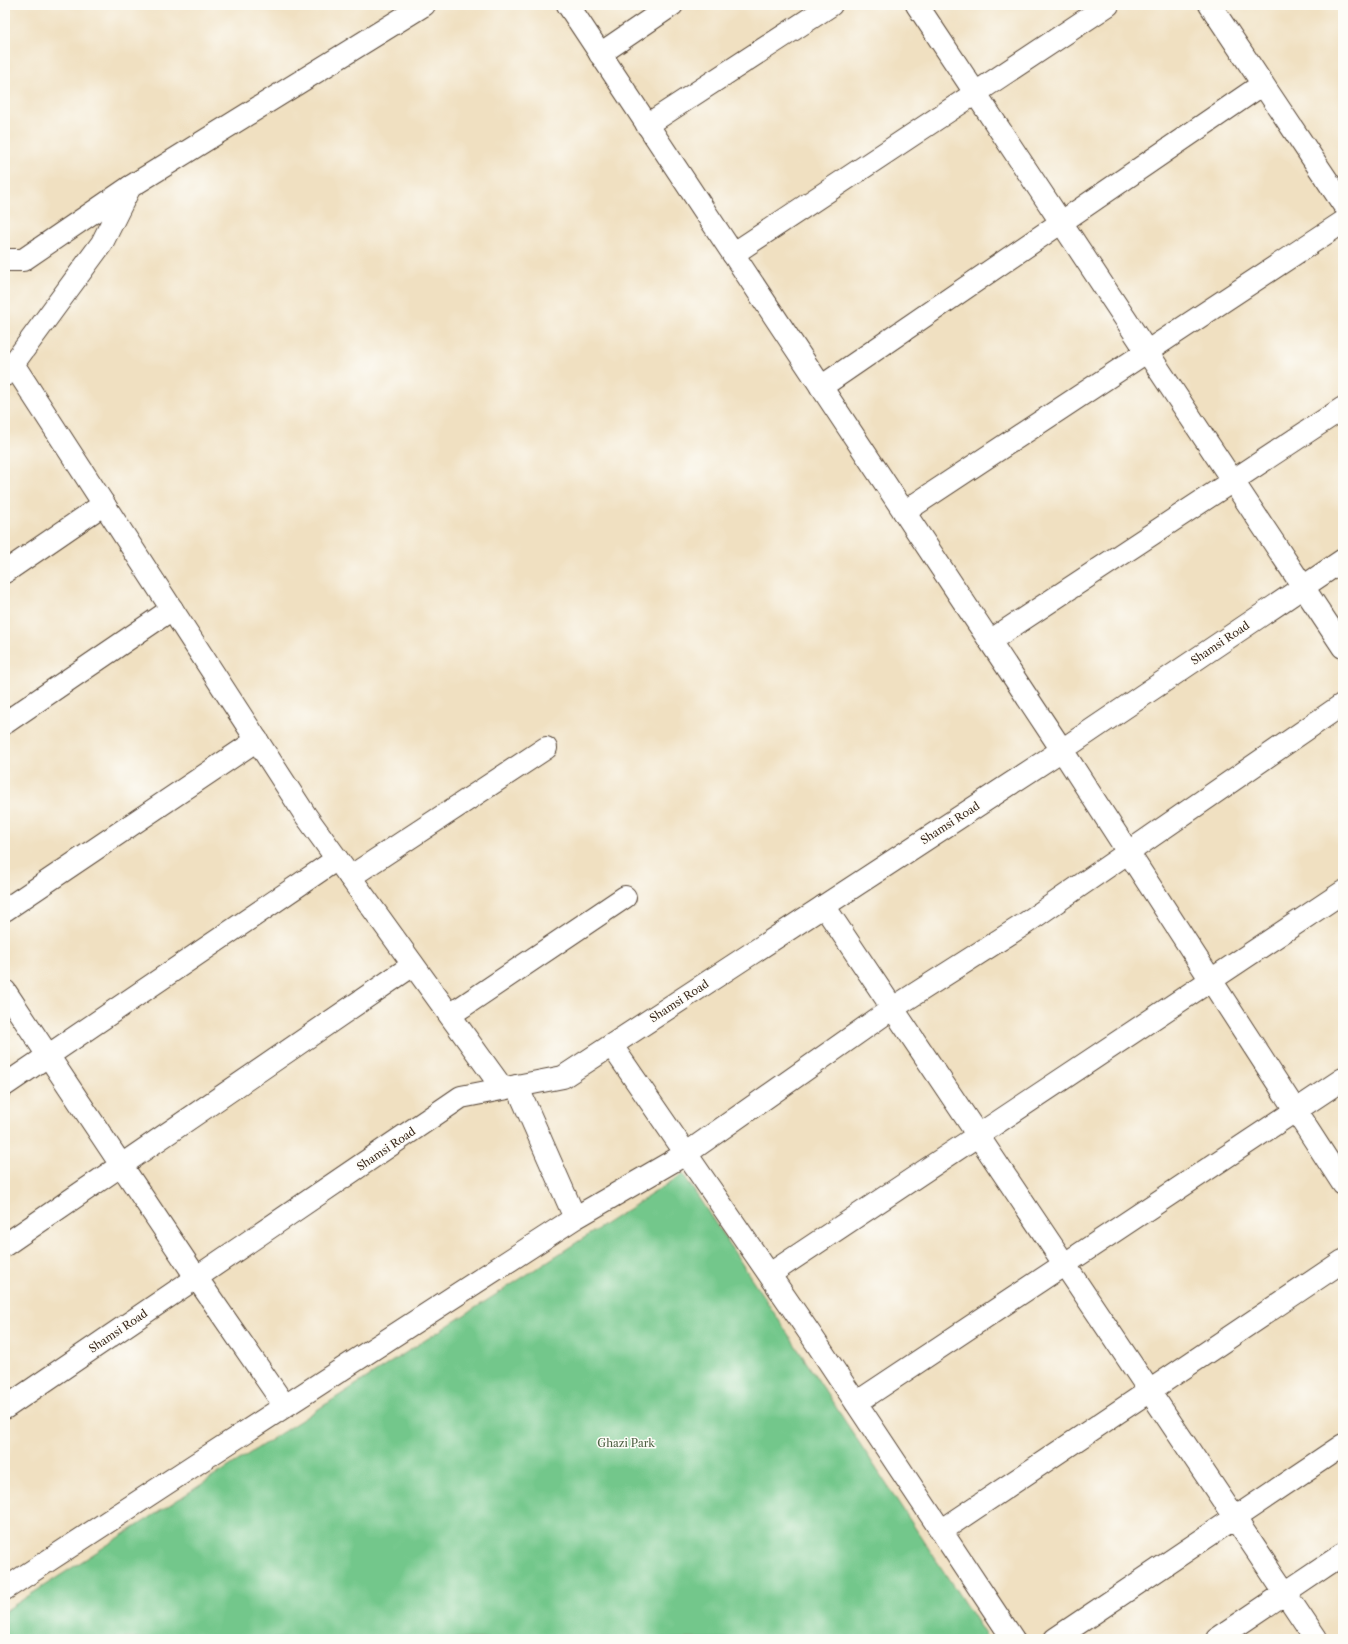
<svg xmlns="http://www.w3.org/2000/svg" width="1348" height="1644" font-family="'Libre Caslon Text',serif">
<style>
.green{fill:#73c78b;stroke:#577854}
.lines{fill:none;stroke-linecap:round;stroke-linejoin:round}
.street-casing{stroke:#564536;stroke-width:24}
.secondary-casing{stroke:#564536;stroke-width:24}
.street{stroke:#fff;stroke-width:22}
.secondary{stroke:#fff;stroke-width:22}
.labels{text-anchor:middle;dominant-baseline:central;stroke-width:3;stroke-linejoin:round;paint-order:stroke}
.street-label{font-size:11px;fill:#3b2a1e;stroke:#fdfcf7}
.park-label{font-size:11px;fill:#4f6144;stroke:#fdfcf7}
</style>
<rect width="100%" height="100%" fill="#fdfcf7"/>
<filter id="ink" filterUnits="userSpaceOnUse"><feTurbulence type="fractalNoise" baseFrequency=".025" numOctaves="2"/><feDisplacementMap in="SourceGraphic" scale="8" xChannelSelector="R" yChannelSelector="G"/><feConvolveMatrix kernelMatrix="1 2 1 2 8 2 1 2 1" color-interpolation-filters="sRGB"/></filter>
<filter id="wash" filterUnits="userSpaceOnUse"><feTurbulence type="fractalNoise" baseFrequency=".012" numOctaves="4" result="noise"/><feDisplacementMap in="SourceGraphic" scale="16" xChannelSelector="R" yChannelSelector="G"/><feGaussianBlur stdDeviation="0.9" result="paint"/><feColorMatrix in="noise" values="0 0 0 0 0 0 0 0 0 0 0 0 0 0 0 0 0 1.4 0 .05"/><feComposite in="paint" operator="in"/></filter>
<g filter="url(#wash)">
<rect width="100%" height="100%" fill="#f0e0c1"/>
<path class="green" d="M 683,1174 L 988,1639 L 5,1639 L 5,1611 Z"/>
</g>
<g filter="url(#ink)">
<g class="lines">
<g class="street-casing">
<path id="street" d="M 917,5 L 1343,647
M 1210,5 L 1343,204
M 600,54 L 672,5
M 647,125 L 831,5
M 733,254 L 1108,5
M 5,260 L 23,260 L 130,187
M 821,387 L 1263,84
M 904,512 L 1343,222
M 5,572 L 104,504
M 990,641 L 1343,408
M 5,723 L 172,609
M 350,877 L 546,748
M 824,906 L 1316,1639
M 5,910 L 257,740
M 5,991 L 196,1277 L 285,1406
M 450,1015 L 625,897
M 612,1046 L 813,1338 L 1013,1639
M 5,1085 L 337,859
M 517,1086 L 575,1218
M 5,1245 L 413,965
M 770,1274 L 1343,892
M 856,1403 L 1343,1079
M 941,1531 L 1343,1261
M 5,1589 L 196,1464 L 575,1218 L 687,1153 L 893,1008 L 1023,925 L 1343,704
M 1055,1639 L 1343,1445
M 1217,1639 L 1343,1554"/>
</g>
<g class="secondary-casing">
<path id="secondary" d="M 568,5 L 1062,750 L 1343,1184
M 13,364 L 306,816 L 503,1089
M 5,375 L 102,243 L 130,187 L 424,5
M 5,1408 L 461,1097 L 563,1077 L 1062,750 L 1343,560"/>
</g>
<use href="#street" class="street"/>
<use href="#secondary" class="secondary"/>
</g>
</g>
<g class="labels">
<g class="street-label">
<text transform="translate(1220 643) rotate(-34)">Shamsi Road</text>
<text transform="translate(950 823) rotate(-33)">Shamsi Road</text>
<text transform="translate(679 1001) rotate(-33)">Shamsi Road</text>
<text transform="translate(386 1149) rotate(-34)">Shamsi Road</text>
<text transform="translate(118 1331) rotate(-34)">Shamsi Road</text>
</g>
<g class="park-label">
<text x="626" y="1443">Ghazi Park</text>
</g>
</g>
<rect width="1348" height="1644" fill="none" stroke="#fdfcf7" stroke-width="20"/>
</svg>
